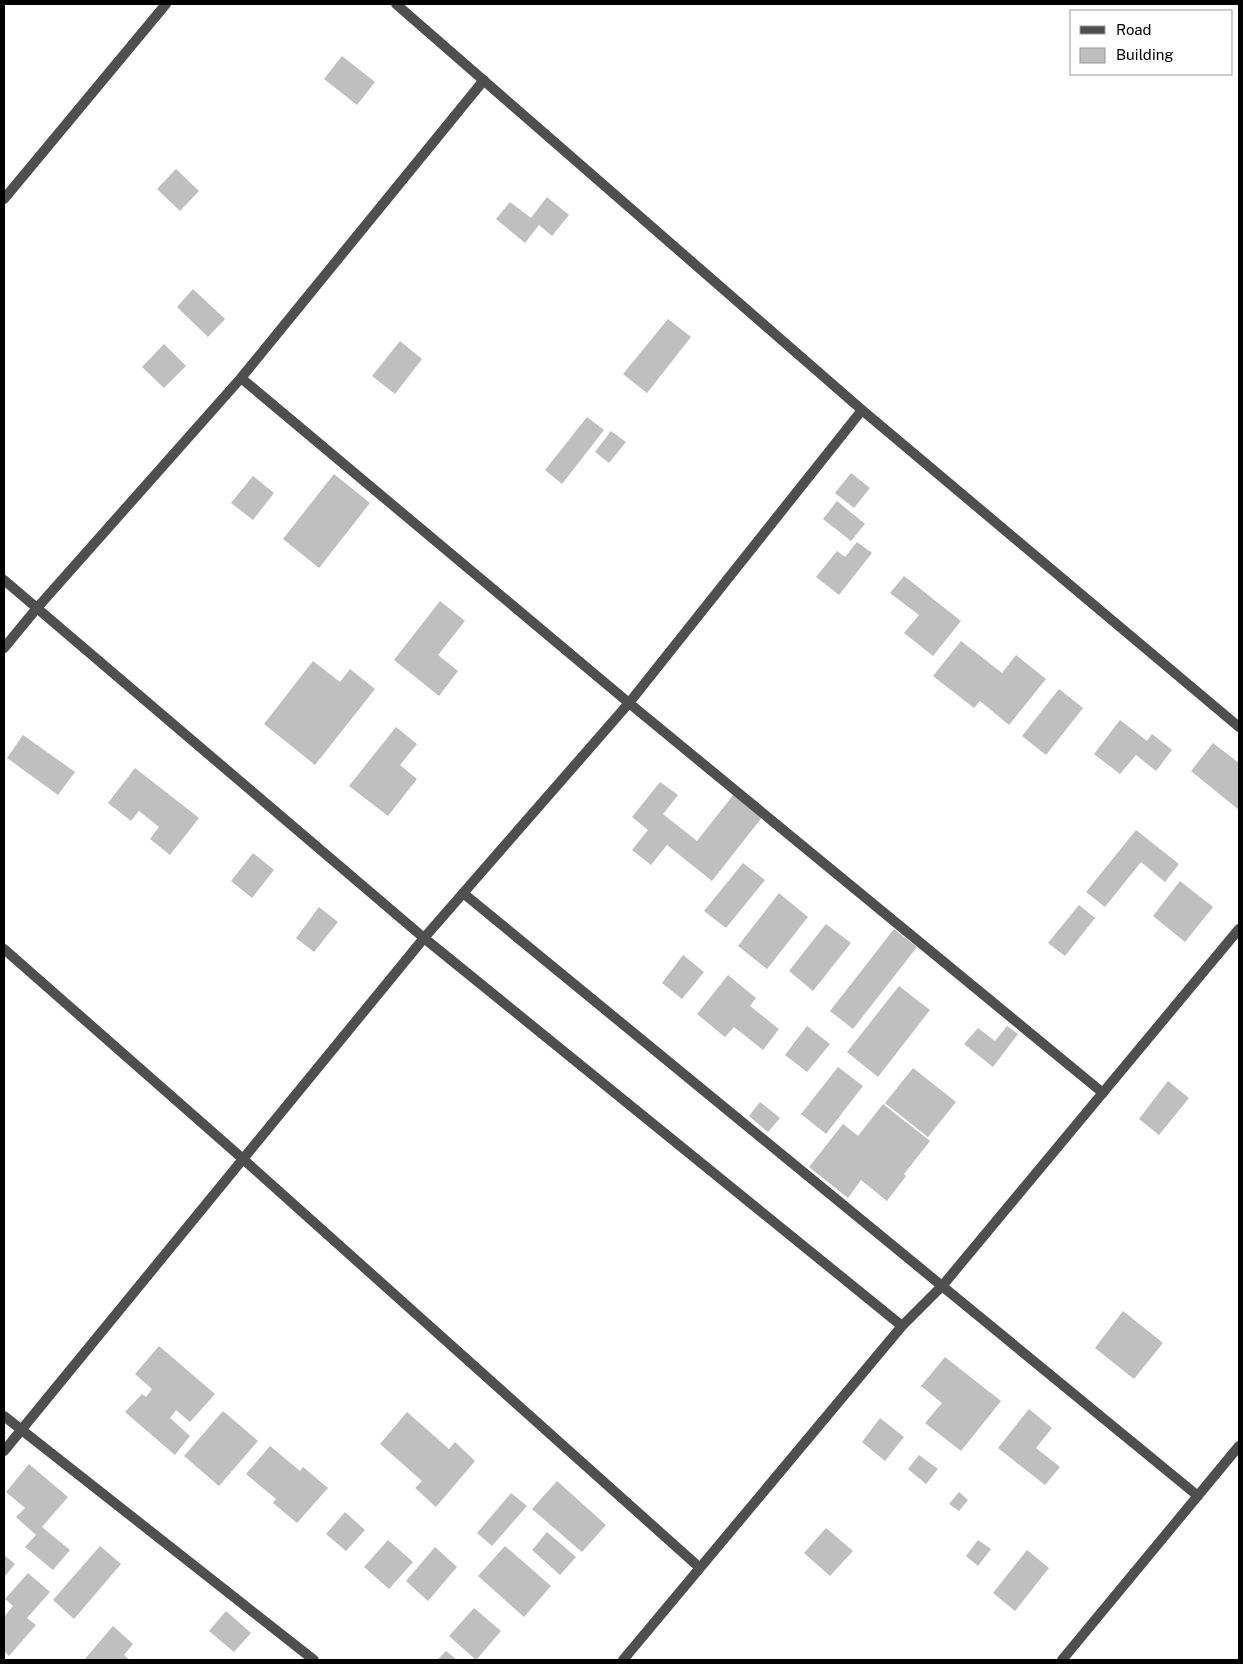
<svg xmlns="http://www.w3.org/2000/svg" width="1243" height="1664" font-family="'Public Sans',sans-serif">
<style>
.building{fill:#bfbfbf}
.lines{fill:none;stroke-linecap:round;stroke-linejoin:round}
.minor{stroke:#4f4f4f;stroke-width:10}
</style>
<rect width="100%" height="100%" fill="#fff"/>
<path class="building" d="M 342,56 L 375,82 L 357,105 L 324,79 Z
M 176,169 L 199,191 L 180,211 L 157,189 Z
M 547,197 L 569,215 L 552,236 L 539,225 L 525,243 L 496,219 L 510,202 L 531,218 Z
M 193,289 L 225,319 L 208,337 L 177,307 Z
M 668,319 L 691,337 L 647,393 L 623,374 Z
M 400,341 L 422,359 L 395,394 L 372,376 Z
M 164,344 L 186,366 L 164,388 L 142,367 Z
M 587,417 L 604,430 L 562,484 L 545,470 Z
M 611,431 L 626,442 L 609,463 L 595,452 Z
M 851,473 L 870,488 L 854,508 L 835,493 Z
M 334,474 L 370,503 L 319,568 L 283,539 Z
M 253,476 L 274,493 L 253,520 L 231,503 Z
M 837,501 L 865,524 L 851,541 L 823,519 Z
M 857,542 L 872,553 L 839,595 L 816,577 L 837,551 L 845,557 Z
M 904,576 L 961,621 L 933,656 L 904,633 L 919,615 L 890,593 Z
M 440,601 L 465,621 L 438,655 L 458,671 L 439,696 L 394,660 Z
M 961,641 L 1002,673 L 1016,655 L 1046,679 L 1009,725 L 980,701 L 974,708 L 933,676 Z
M 313,661 L 340,682 L 350,669 L 375,689 L 315,765 L 264,724 Z
M 1059,689 L 1083,708 L 1046,755 L 1022,736 Z
M 1120,720 L 1147,741 L 1152,734 L 1172,750 L 1156,771 L 1136,755 L 1120,774 L 1094,754 Z
M 396,727 L 417,744 L 400,765 L 417,779 L 388,816 L 349,786 Z
M 23,735 L 75,772 L 58,795 L 7,758 Z
M 1213,743 L 1239,763 L 1239,810 L 1191,771 Z
M 135,768 L 199,818 L 170,855 L 150,839 L 159,827 L 139,811 L 131,821 L 108,803 Z
M 660,782 L 678,795 L 663,814 L 697,841 L 734,794 L 763,816 L 712,881 L 667,845 L 651,865 L 632,850 L 648,830 L 632,817 Z
M 1136,830 L 1179,864 L 1165,882 L 1141,862 L 1105,907 L 1086,892 Z
M 253,853 L 274,870 L 252,898 L 231,881 Z
M 743,863 L 765,880 L 726,928 L 704,911 Z
M 1180,881 L 1213,907 L 1185,942 L 1153,916 Z
M 779,893 L 808,917 L 767,969 L 738,946 Z
M 1079,905 L 1095,918 L 1065,956 L 1048,943 Z
M 319,907 L 338,922 L 314,952 L 296,938 Z
M 826,924 L 851,943 L 813,991 L 789,971 Z
M 894,929 L 917,947 L 853,1029 L 830,1011 Z
M 683,955 L 704,972 L 682,999 L 662,983 Z
M 728,975 L 756,998 L 750,1006 L 779,1029 L 763,1050 L 734,1027 L 725,1037 L 697,1014 Z
M 899,986 L 930,1010 L 878,1077 L 847,1052 Z
M 807,1026 L 830,1044 L 807,1072 L 785,1055 Z
M 1007,1026 L 1018,1034 L 993,1067 L 964,1044 L 978,1028 L 995,1041 Z
M 838,1067 L 863,1086 L 826,1134 L 801,1114 Z
M 913,1068 L 956,1102 L 928,1137 L 885,1103 Z
M 1168,1081 L 1189,1098 L 1159,1135 L 1139,1119 Z
M 760,1102 L 780,1118 L 768,1132 L 749,1116 Z
M 883,1104 L 930,1141 L 904,1174 L 906,1176 L 887,1201 L 861,1180 L 848,1198 L 809,1167 L 843,1124 L 858,1136 Z
M 1123,1311 L 1163,1343 L 1134,1379 L 1095,1348 Z
M 159,1346 L 215,1394 L 190,1422 L 176,1410 L 170,1418 L 190,1436 L 175,1455 L 125,1412 L 142,1394 L 146,1397 L 152,1389 L 135,1374 Z
M 945,1357 L 1001,1401 L 961,1451 L 925,1423 L 942,1403 L 921,1386 Z
M 1029,1409 L 1052,1428 L 1036,1448 L 1060,1467 L 1045,1485 L 998,1448 Z
M 223,1411 L 258,1441 L 219,1486 L 184,1456 Z
M 407,1412 L 449,1449 L 455,1442 L 475,1461 L 436,1507 L 415,1488 L 422,1481 L 380,1444 Z
M 880,1418 L 904,1437 L 885,1461 L 862,1442 Z
M 270,1446 L 300,1471 L 303,1467 L 328,1488 L 297,1523 L 273,1503 L 276,1499 L 246,1474 Z
M 919,1455 L 938,1469 L 926,1484 L 908,1469 Z
M 29,1464 L 68,1497 L 42,1527 L 70,1550 L 53,1570 L 25,1547 L 36,1535 L 16,1517 L 25,1508 L 6,1492 Z
M 557,1481 L 606,1525 L 582,1552 L 532,1509 Z
M 959,1492 L 968,1500 L 959,1511 L 949,1504 Z
M 511,1493 L 527,1506 L 492,1546 L 477,1533 Z
M 345,1512 L 365,1530 L 346,1551 L 326,1534 Z
M 826,1528 L 853,1551 L 830,1576 L 804,1553 Z
M 547,1532 L 576,1557 L 560,1575 L 532,1550 Z
M 388,1540 L 413,1562 L 389,1589 L 364,1567 Z
M 978,1540 L 991,1549 L 978,1566 L 966,1556 Z
M 100,1546 L 121,1564 L 74,1619 L 53,1600 Z
M 505,1546 L 551,1586 L 524,1617 L 478,1576 Z
M 435,1547 L 457,1567 L 428,1601 L 406,1581 Z
M 1027,1550 L 1049,1568 L 1015,1611 L 993,1593 Z
M 4,1555 L 15,1564 L 4,1577 Z
M 28,1573 L 50,1592 L 27,1618 L 36,1625 L 9,1656 L 4,1651 L 4,1617 L 13,1606 L 5,1599 Z
M 474,1608 L 501,1631 L 476,1660 L 449,1636 Z
M 226,1611 L 251,1633 L 234,1652 L 209,1631 Z
M 113,1626 L 133,1644 L 124,1655 L 130,1660 L 84,1660 Z
M 446,1651 L 457,1660 L 437,1660 Z"/>
<g class="lines">
<path class="minor" d="M 396,4 L 862,410 L 1239,727
M 4,199 L 166,4
M 241,378 L 629,703 L 1103,1093
M 4,580 L 424,938 L 902,1326
M 4,648 L 37,608 L 241,378 L 484,80
M 463,893 L 1198,1496
M 4,949 L 243,1159 L 700,1568
M 4,1416 L 314,1660
M 4,1451 L 424,938 L 629,703 L 862,410
M 623,1660 L 902,1326 L 943,1285 L 1239,929
M 1062,1660 L 1239,1446"/>
</g>
<rect width="1243" height="1664" fill="none" stroke="#000000" stroke-width="10"/>
<rect x="1070" y="10" width="162" height="65" fill="#ffffff" stroke="#999999"/>
<rect x="1080" y="26" width="25" height="8" fill="#4f4f4f" stroke="#999999"/>
<text x="1116" y="35" font-size="15" fill="#000000">Road</text>
<rect x="1080" y="48" width="25" height="15" fill="#bfbfbf" stroke="#999999"/>
<text x="1116" y="60" font-size="15" fill="#000000">Building</text>
</svg>
